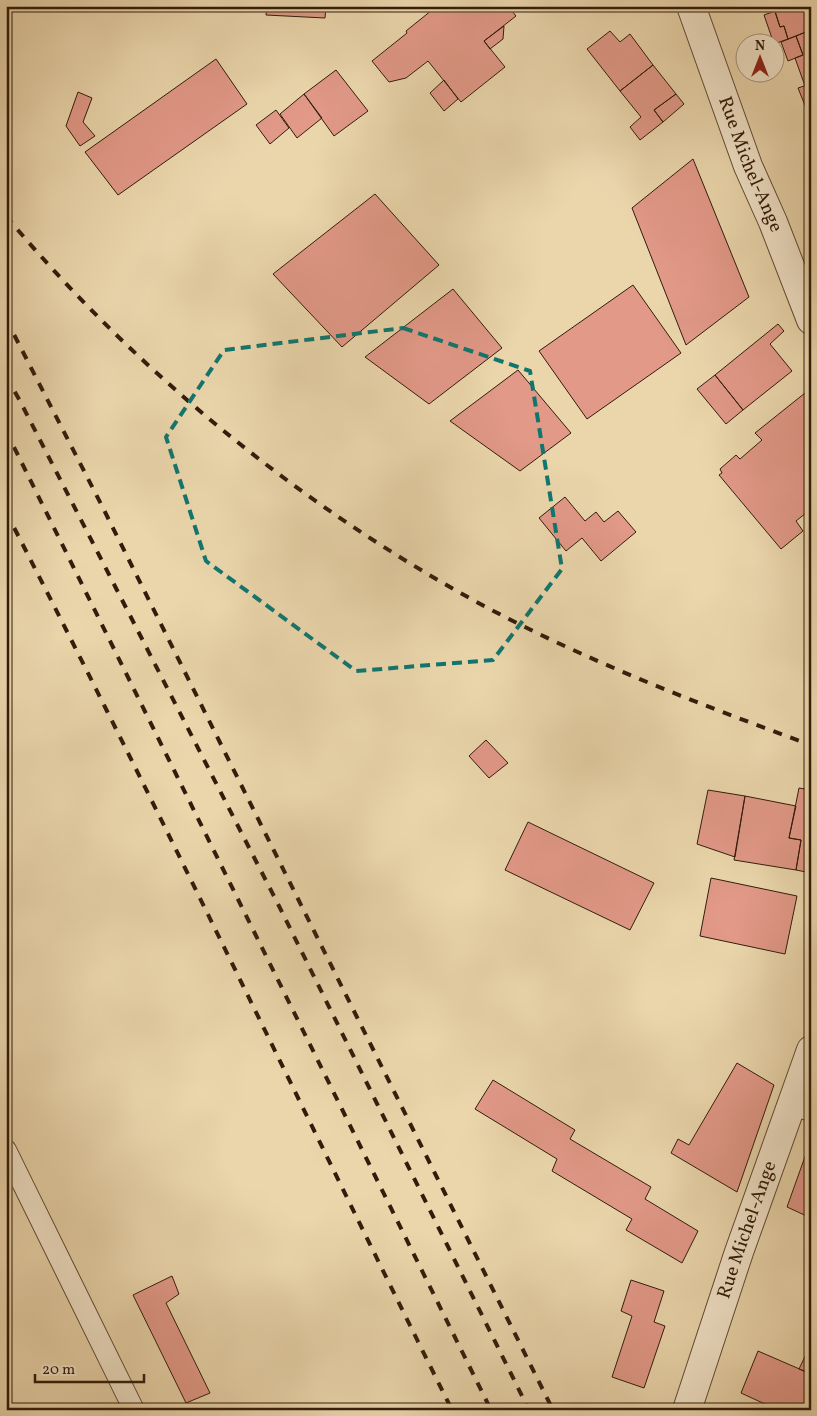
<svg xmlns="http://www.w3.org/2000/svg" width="817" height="1416" font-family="Vollkorn,serif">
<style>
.building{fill:#e29988;stroke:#311c0b}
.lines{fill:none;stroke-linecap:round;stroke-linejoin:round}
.service-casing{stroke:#604a33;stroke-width:22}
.minor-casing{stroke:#604a33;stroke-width:30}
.service{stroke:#f2e4c9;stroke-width:20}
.minor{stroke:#f2e4c9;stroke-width:28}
.rail{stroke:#311c0b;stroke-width:4;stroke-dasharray:9 9;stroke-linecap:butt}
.marked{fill:none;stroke:#0f766e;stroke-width:4;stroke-dasharray:10 6;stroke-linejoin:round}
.labels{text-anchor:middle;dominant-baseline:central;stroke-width:4;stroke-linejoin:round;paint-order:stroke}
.street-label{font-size:19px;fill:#311c0b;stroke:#f2e4c9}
</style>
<rect width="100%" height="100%" fill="#ebd6ac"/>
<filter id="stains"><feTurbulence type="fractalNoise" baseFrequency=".004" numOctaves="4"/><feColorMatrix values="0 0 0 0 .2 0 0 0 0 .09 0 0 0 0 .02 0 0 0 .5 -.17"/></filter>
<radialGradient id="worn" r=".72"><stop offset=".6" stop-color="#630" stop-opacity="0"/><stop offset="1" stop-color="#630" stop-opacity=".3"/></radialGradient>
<path class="building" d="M 267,6 L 326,6 L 325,18 L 266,15 Z
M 437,6 L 508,6 L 516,16 L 484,41 L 505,67 L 461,102 L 428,61 L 406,78 L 389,82 L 372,61 L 407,33 L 406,31 Z
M 773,6 L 811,6 L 811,30 L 788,39 L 784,26 L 780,27 Z
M 775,11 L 780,27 L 784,26 L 788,39 L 774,44 L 764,15 Z
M 504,26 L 503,39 L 490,49 L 484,41 Z
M 811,30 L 811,94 L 807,85 L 805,86 L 795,58 L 803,55 L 796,36 Z
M 610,31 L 620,42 L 630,34 L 653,65 L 620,91 L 587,49 Z
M 796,36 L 803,55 L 788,61 L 781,42 Z
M 216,59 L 247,104 L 118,195 L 85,152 Z
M 653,65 L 676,94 L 654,110 L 663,122 L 640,140 L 630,127 L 641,117 L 620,91 Z
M 336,70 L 368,111 L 334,136 L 304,94 Z
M 444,80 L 458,99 L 444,111 L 430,93 Z
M 807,85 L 811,94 L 811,118 L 810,118 L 798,88 Z
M 78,92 L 92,98 L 83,122 L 95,136 L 80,146 L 66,126 Z
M 304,94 L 322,118 L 297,138 L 280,114 Z
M 676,94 L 684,104 L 663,122 L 654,110 Z
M 276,110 L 289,128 L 270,144 L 256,125 Z
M 693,159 L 749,297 L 686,345 L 632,208 Z
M 375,194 L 439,265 L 342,347 L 273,274 Z
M 633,285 L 681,353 L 587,419 L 539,351 Z
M 453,289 L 502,348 L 429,404 L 365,357 Z
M 778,324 L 784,331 L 770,344 L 792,371 L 743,410 L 715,375 Z
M 518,370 L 571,433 L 520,471 L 450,421 Z
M 715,375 L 743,410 L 726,424 L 697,389 Z
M 810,389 L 811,509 L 796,521 L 803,531 L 781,549 L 719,475 L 722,473 L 720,469 L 736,455 L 740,459 L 762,440 L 755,433 Z
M 565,497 L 585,521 L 596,512 L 604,522 L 618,511 L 636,532 L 601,561 L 582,538 L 566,551 L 539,518 Z
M 486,740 L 508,763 L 489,778 L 469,756 Z
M 799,788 L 811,790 L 811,873 L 796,870 L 801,840 L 789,838 Z
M 708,790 L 745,796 L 735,857 L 697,844 Z
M 745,796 L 796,806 L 789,838 L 801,840 L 796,870 L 734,860 Z
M 528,822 L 654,883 L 630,930 L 505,870 Z
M 711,878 L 797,896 L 785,954 L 700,936 Z
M 737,1063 L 774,1085 L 737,1192 L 671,1153 L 678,1139 L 689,1145 Z
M 493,1080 L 575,1130 L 570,1139 L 651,1187 L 645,1199 L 698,1231 L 682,1263 L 626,1230 L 632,1219 L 552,1171 L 557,1159 L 475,1109 Z
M 807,1151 L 811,1153 L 811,1218 L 787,1207 Z
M 172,1276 L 179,1294 L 166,1303 L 210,1393 L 186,1403 L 133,1295 Z
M 631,1280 L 664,1291 L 654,1322 L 665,1326 L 644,1388 L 612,1377 L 632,1316 L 621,1311 Z
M 811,1344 L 811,1374 L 799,1369 Z
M 758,1351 L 811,1374 L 811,1410 L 778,1410 L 741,1393 Z"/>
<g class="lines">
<g class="service-casing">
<path id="service" d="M 791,1105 L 811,1111
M 6,1150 L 134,1410"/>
</g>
<g class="minor-casing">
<g id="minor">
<path id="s1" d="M 691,6 L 748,166 L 773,222 L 811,320"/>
<path id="s2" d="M 687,1410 L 739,1252 L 811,1050"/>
</g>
</g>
<use href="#service" class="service"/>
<use href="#minor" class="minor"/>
<path class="rail" d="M 6,216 C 136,371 296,502 473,600 C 581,659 696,703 811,745
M 6,319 L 102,506 L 553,1410
M 6,376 L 20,401 L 279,906 L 529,1410
M 6,431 L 491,1410
M 6,512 C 159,809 303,1111 452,1410"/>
</g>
<path class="marked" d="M 403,328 L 530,371 L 562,569 L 493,660 L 356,671 L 206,561 L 166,437 L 224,350 Z"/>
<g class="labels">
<g class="street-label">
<text stroke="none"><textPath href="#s1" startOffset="169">Rue Michel-Ange</textPath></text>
<text stroke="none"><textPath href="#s2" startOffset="190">Rue Michel-Ange</textPath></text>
</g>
</g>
<rect width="817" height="1416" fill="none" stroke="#ebd6ac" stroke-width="25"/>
<rect x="8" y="8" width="802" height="1401" fill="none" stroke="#311c0b" stroke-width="2.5"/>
<rect x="12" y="12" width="792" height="1391" fill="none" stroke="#311c0b"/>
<g transform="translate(760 58)"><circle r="24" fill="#f2e4c9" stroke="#a5947d"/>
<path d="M0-4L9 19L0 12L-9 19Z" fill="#8f2418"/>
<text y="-8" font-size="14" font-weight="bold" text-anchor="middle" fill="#311c0b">N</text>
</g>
<path d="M35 1374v8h109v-8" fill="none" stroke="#311c0b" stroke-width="2.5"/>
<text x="42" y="1374" font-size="15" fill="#311c0b" stroke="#f2e4c9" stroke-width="4" paint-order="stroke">20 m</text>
<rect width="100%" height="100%" filter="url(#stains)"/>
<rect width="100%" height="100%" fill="url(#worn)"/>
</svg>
